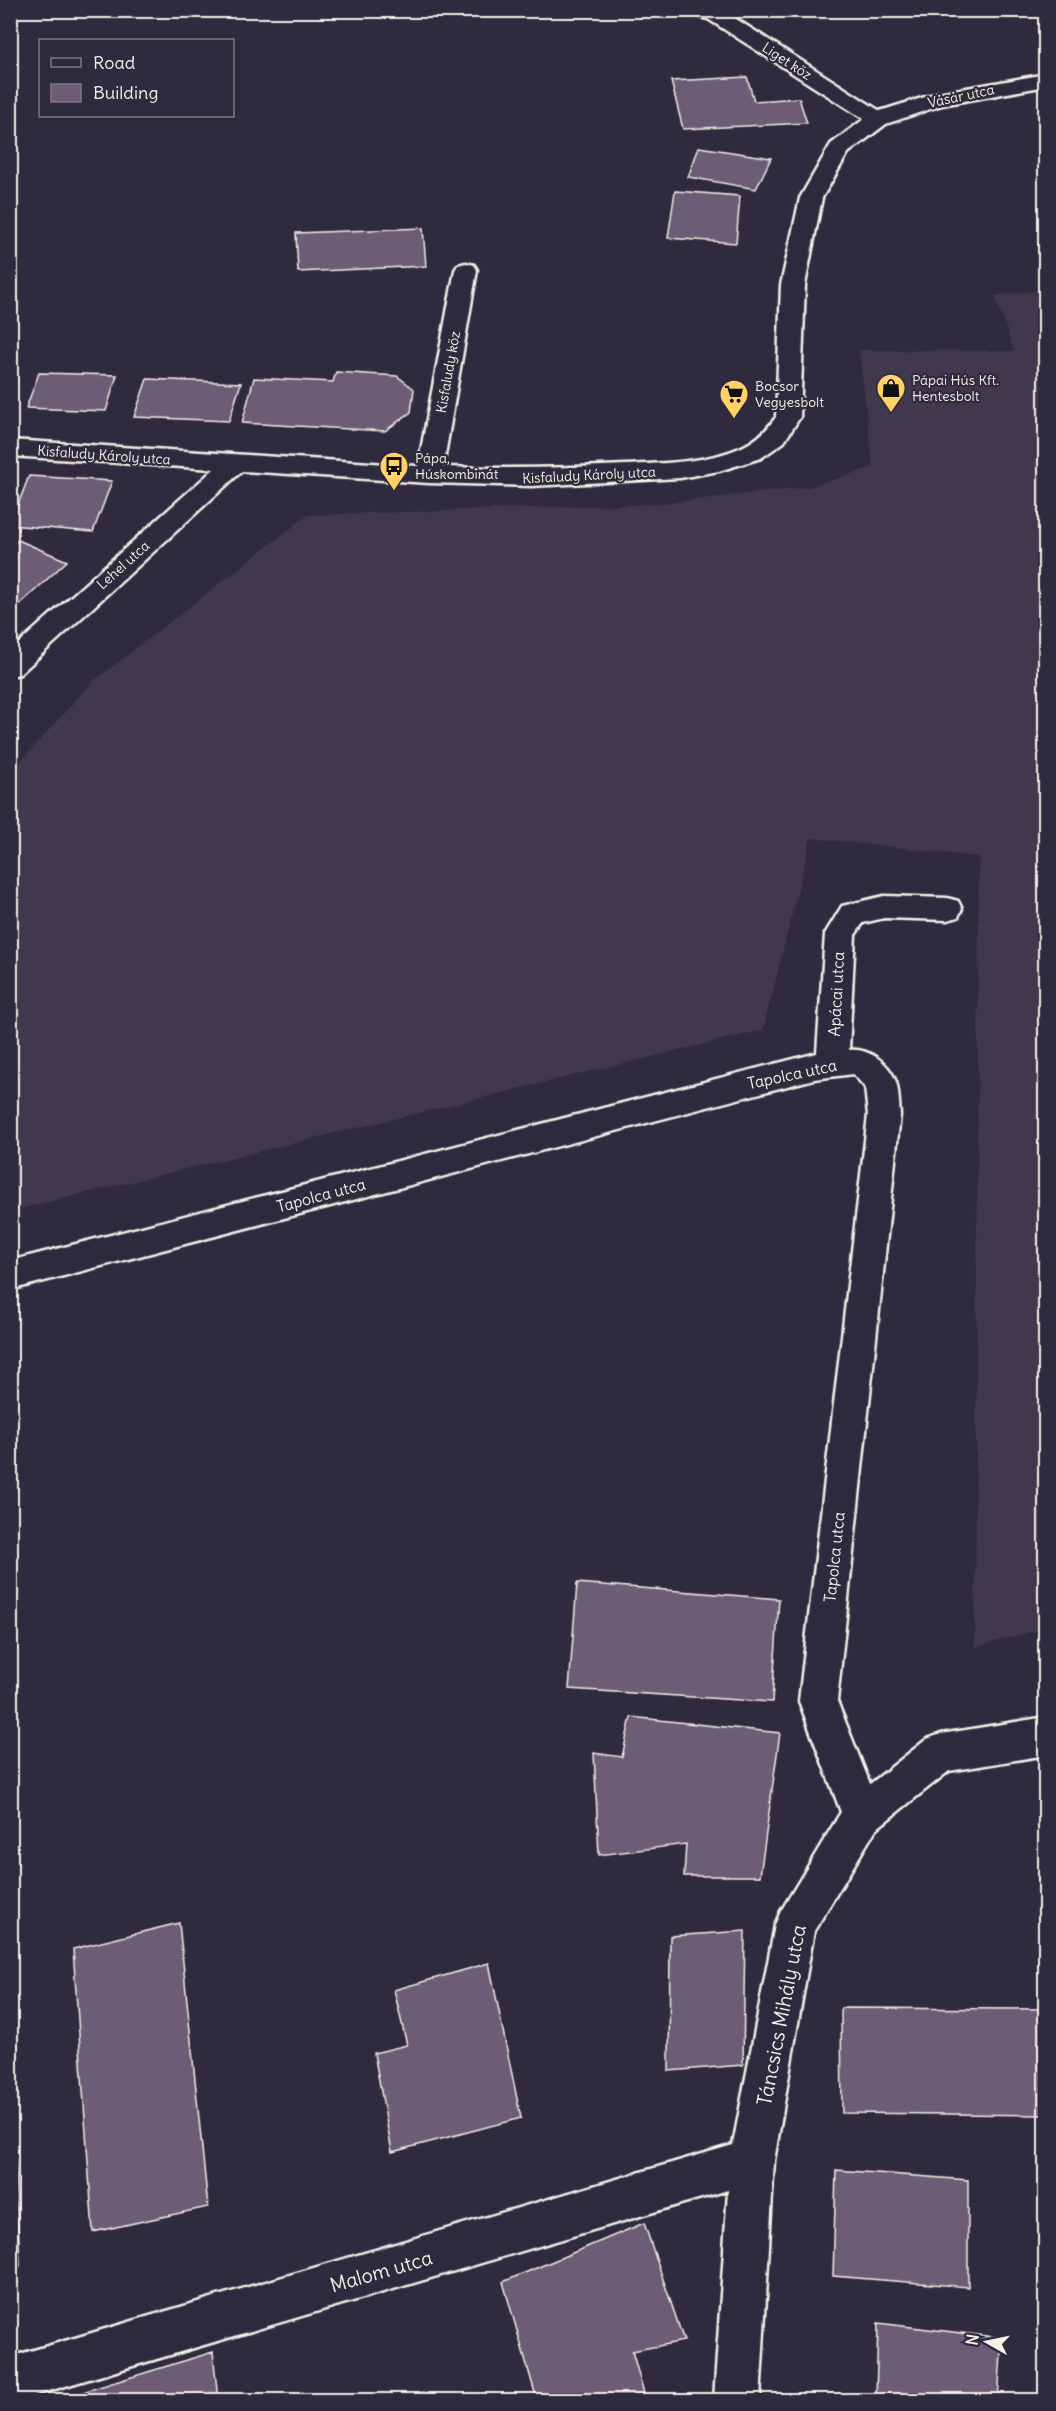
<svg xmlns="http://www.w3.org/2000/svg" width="1056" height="2411" font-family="Delius,sans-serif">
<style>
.built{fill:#42394e}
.green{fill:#536863;stroke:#a4aca6;stroke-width:1.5}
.building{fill:#6d5c76;stroke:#f4f1e8;stroke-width:1.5}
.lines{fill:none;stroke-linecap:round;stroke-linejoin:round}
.minor-casing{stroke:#f4f1e8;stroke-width:5}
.minor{fill:#2f2a3d;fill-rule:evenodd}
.labels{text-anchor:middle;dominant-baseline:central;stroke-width:4.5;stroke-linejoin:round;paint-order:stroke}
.far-street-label{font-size:14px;fill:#f4f1e8;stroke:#2f2a3d}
.far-poi-label{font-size:14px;fill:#f4f1e8;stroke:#2f2a3d;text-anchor:start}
.street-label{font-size:16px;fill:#f4f1e8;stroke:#2f2a3d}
.near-street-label{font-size:20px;fill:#f4f1e8;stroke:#2f2a3d}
</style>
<rect width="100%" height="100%" fill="#2f2a3d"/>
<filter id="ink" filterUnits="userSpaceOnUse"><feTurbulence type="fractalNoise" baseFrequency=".0167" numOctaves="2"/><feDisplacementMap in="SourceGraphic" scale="12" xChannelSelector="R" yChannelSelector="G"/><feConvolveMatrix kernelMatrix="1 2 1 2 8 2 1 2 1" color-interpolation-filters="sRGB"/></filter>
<g filter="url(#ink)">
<path class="built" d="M 1045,290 L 1045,1628 L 975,1647 L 979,857 L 811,838 L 763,1030 L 11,1211 L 11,772 L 91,683 L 308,515 L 658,504 L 810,487 L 873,467 L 859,350 L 1014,351 L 995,296 Z"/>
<path class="green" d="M 69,11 L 69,10 L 295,11 L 67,16 Z"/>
<path class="building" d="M 747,77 L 754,101 L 799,98 L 807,123 L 683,129 L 671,81 Z
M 699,147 L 771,158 L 756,189 L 688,177 Z
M 675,191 L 740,196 L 736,243 L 668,238 Z
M 423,228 L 426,266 L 298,272 L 296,233 Z
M 336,372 L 397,376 L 414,389 L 411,412 L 385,431 L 242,423 L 254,378 L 333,382 Z
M 39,373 L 117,375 L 106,411 L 26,408 Z
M 147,379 L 241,383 L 229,421 L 134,417 Z
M 29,476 L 112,481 L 93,532 L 10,525 Z
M 18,540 L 67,561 L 19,605 L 10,601 L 10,547 Z
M 577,1583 L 779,1599 L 772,1702 L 569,1689 Z
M 631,1717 L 780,1733 L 760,1876 L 684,1876 L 686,1844 L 599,1855 L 594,1753 L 622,1757 Z
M 179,1923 L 208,2207 L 93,2232 L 73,1949 Z
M 745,1931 L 743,2065 L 669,2071 L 670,1936 Z
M 489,1963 L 521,2118 L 392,2152 L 374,2053 L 407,2045 L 394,1990 Z
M 841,2008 L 1046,2009 L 1046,2115 L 842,2113 Z
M 10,2048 L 20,2266 L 10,2268 Z
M 836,2170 L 968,2180 L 968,2287 L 833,2276 Z
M 644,2223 L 684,2341 L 632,2351 L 646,2400 L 537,2400 L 503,2282 Z
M 878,2323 L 1002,2338 L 998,2400 L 876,2400 Z
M 213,2352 L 218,2400 L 87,2400 L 86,2391 Z"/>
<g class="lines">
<g class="minor-casing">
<path id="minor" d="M 683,10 L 722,10 L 880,111 L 938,93 L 1046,74 L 1046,86 L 942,105 L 886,124 L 848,153 L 822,198 L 805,285 L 800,417 L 784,442 L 761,458 L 719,471 L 680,478 L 531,486 L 429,483 L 242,471 L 20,674 L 10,676 L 10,651 L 214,469 L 10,456 L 10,440 L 418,466 L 455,270 L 458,265 L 466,263 L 474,265 L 477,270 L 443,467 C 505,469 564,468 626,465 C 664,463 706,463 742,447 C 757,440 767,430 776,417 L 781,285 L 800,198 L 831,144 L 864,119 L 708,19 L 686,14 Z
M 884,896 L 947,898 L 958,901 L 962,909 L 958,917 L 947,920 L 884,918 L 863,923 L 855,935 L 849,1050 C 868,1048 889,1062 896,1082 C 899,1092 899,1105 900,1115 L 837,1701 L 870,1784 L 927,1739 L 941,1734 L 1046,1717 L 1046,1755 L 949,1771 L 876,1829 L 814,1931 L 774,2161 L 760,2400 L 714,2400 L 728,2190 L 18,2400 L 10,2400 L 10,2357 L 733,2145 L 775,1925 L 781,1911 L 841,1812 L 799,1701 L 868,1115 L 865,1087 L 853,1074 L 814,1079 L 10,1290 L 10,1261 L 817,1053 L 825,934 L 842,906 Z"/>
</g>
<use href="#minor" class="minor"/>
</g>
</g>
<defs>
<g id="shop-pin" transform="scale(1.5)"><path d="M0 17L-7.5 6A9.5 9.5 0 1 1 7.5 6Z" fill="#ffd166" stroke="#2f2a3d"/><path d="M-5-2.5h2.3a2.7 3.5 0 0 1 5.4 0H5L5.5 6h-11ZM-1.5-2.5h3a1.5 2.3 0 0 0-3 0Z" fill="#111"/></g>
<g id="supermarket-pin" transform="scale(1.5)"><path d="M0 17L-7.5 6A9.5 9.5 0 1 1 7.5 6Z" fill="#ffd166" stroke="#2f2a3d"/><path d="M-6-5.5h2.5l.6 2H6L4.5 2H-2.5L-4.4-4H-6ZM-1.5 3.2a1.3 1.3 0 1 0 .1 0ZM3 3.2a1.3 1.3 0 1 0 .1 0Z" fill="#111"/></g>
<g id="bus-pin" transform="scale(1.5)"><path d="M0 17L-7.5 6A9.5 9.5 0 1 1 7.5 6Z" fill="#ffd166" stroke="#2f2a3d"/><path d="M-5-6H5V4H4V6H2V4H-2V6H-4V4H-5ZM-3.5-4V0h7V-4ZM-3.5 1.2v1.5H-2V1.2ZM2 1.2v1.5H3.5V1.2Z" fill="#111"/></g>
</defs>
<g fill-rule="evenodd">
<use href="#shop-pin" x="891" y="388"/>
<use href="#supermarket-pin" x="734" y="394"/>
<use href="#bus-pin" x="394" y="466"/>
</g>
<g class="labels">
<g class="far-street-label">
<text transform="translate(787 61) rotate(33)">Liget köz</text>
<text transform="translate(961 96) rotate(-12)">Vásár utca</text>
<text transform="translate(448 372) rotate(-80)">Kisfaludy köz</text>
<text transform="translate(104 455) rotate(4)">Kisfaludy Károly utca</text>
<text transform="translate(589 475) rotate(-3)">Kisfaludy Károly utca</text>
<text transform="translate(123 565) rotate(-42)">Lehel utca</text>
</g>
<g class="far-poi-label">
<text x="912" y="380">Pápai Hús Kft.<tspan x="912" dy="16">Hentesbolt</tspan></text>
<text x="755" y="386">Bocsor<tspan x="755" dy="16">Vegyesbolt</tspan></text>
<text x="415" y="458">Pápa,<tspan x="415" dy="16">Húskombinát</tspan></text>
</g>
<g class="street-label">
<text transform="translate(836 994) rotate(-87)">Apácai utca</text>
<text transform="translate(792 1074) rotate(-12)">Tapolca utca</text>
<text transform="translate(321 1195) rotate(-15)">Tapolca utca</text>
<text transform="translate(834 1557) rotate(-84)">Tapolca utca</text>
</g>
<g class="near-street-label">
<text transform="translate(781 2015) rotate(-79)">Táncsics Mihály utca</text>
<text transform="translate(381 2271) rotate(-16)">Malom utca</text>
</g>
</g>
<rect width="1056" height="2411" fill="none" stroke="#2f2a3d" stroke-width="36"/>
<rect x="18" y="18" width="1020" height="2375" fill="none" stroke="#f4f1e8" stroke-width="2" filter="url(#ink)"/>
<rect x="39" y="39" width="195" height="78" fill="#2f2a3d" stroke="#7e7a81" stroke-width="1.5"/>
<rect x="51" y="58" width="30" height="9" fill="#2f2a3d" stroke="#7e7a81" stroke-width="1.5"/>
<text x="93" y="69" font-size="18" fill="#f4f1e8">Road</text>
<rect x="51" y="84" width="30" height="18" fill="#6d5c76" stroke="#7e7a81" stroke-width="1.5"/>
<text x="93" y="99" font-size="18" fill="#f4f1e8">Building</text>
<g transform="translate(987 2342) rotate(279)" stroke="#2f2a3d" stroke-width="4.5" paint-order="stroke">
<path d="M0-4.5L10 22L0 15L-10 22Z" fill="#f4f1e8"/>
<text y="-9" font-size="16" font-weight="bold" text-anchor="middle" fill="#f4f1e8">N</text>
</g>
</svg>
